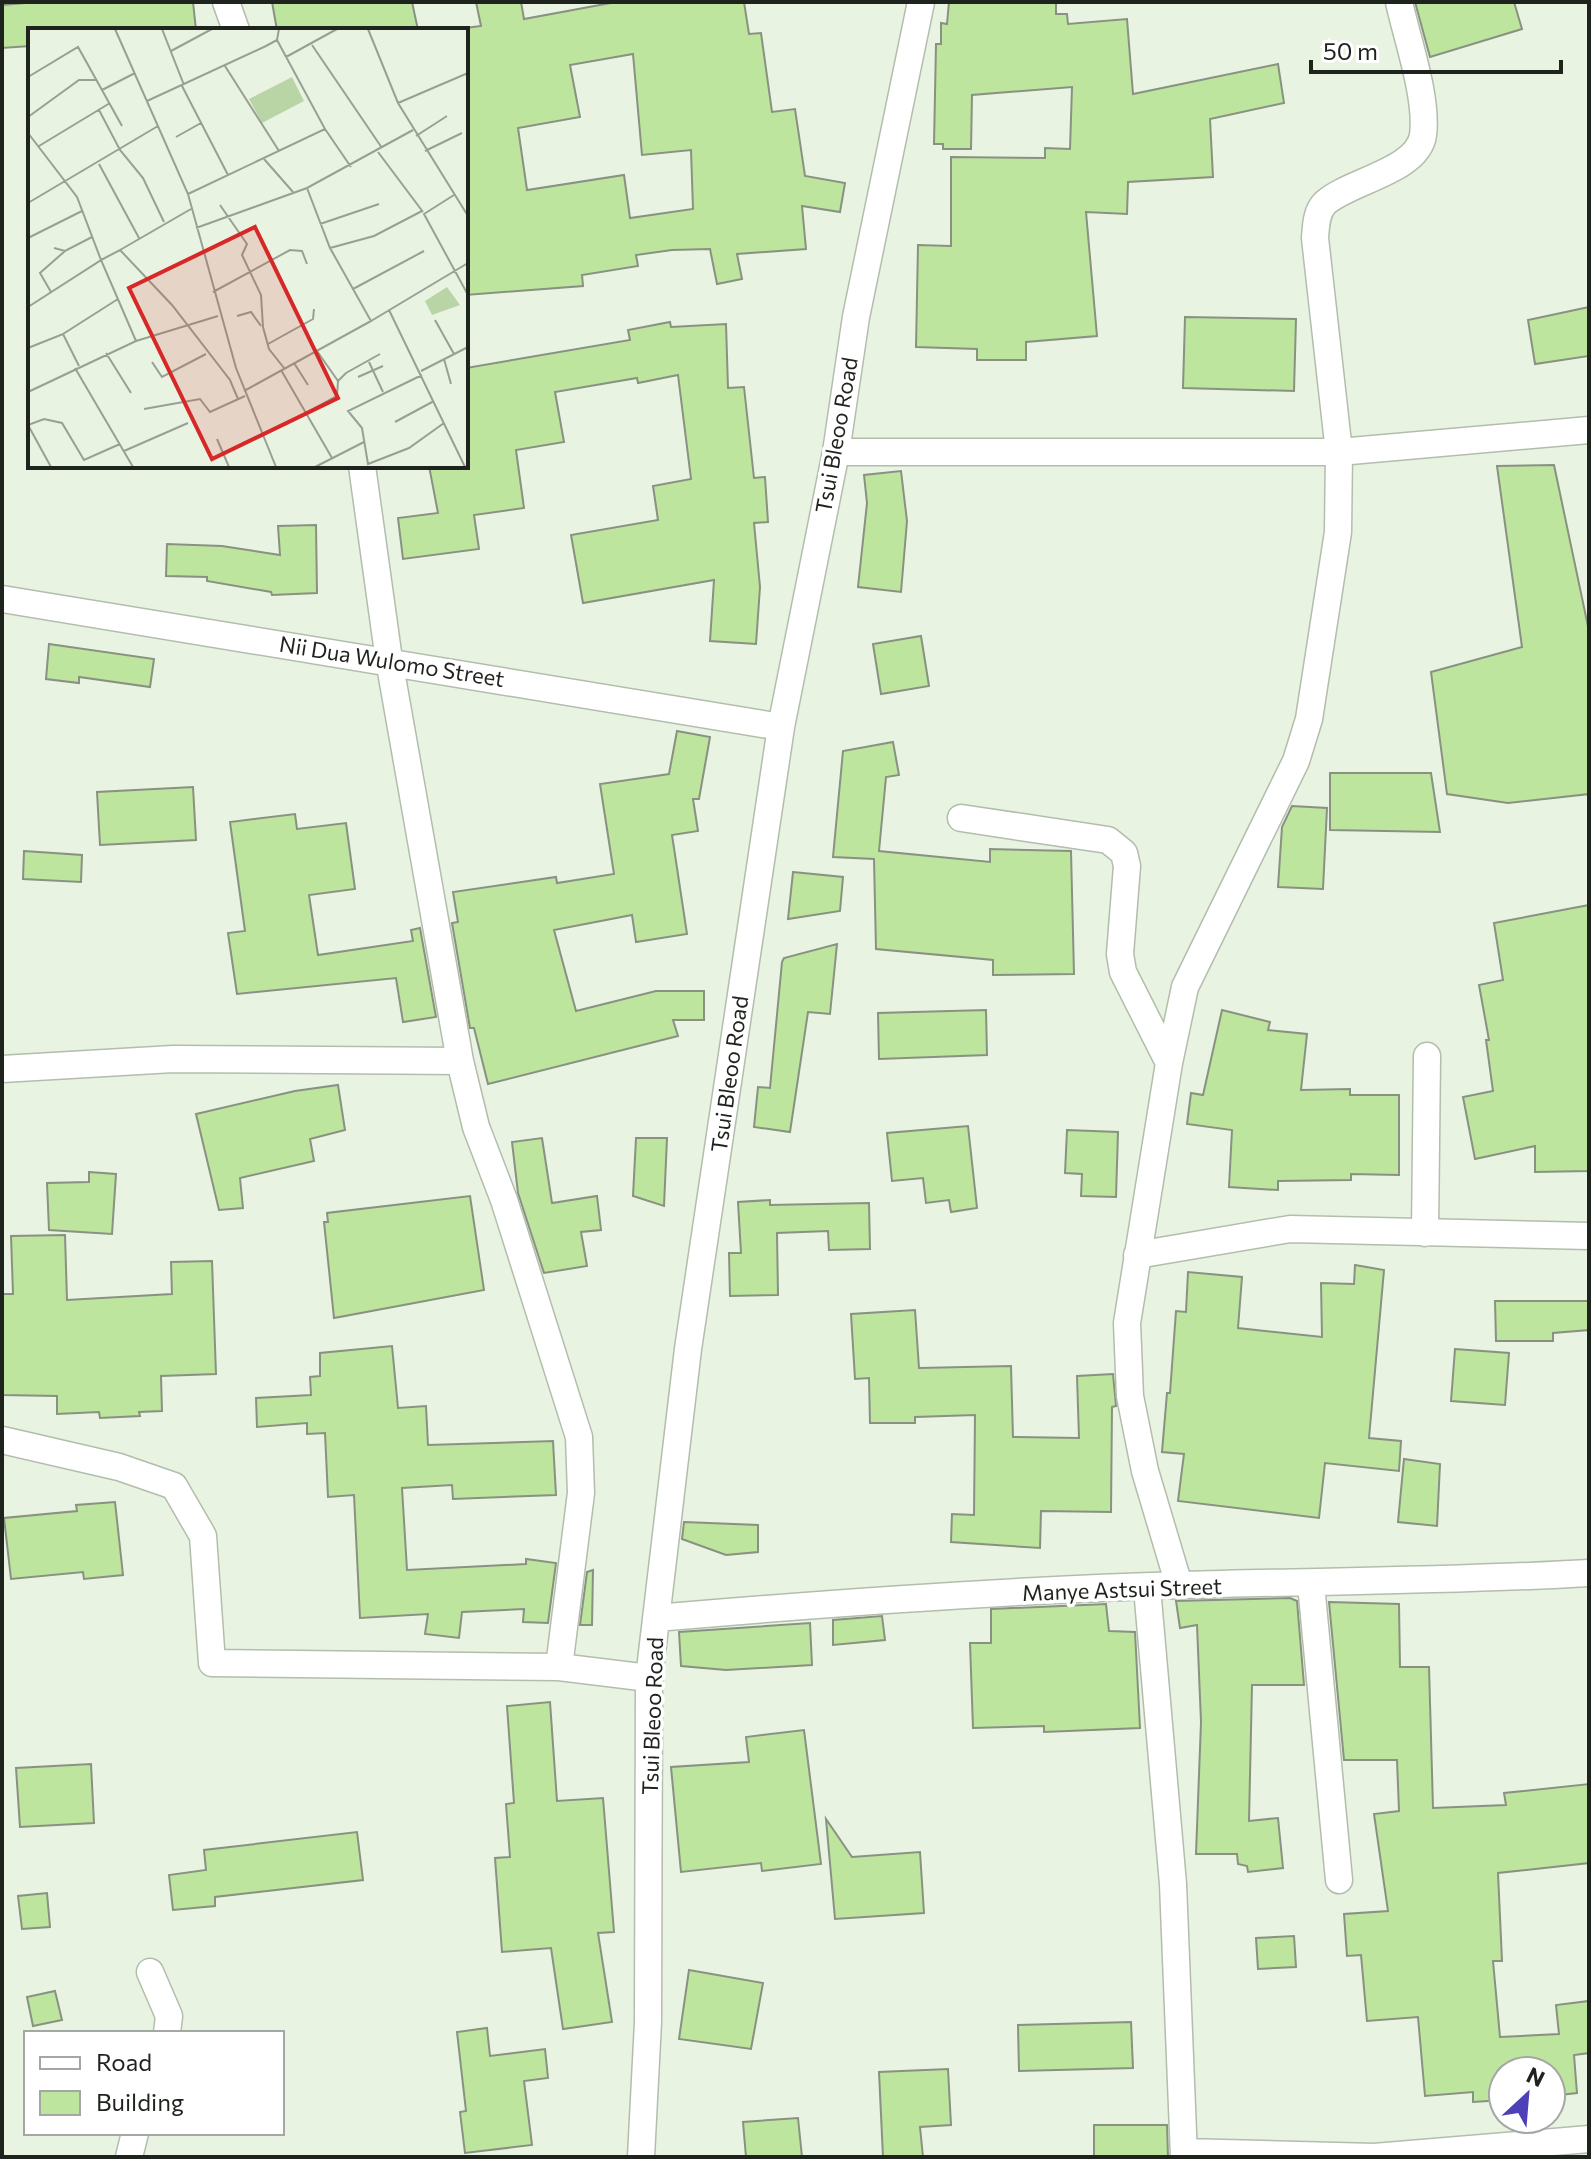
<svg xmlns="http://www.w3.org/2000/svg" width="1591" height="2159" font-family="Commissioner,sans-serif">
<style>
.building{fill:#bde59d;stroke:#899282;stroke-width:2;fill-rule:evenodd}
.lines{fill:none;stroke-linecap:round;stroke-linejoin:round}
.street-casing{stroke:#b3bdac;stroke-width:29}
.street{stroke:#fff;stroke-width:26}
.labels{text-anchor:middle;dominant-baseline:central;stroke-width:7;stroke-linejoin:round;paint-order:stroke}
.street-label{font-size:22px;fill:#1f231d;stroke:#fff}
.inset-road{fill:none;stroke:#98a093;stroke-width:2}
.view{fill:#d62828;fill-opacity:0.15;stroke:#d62828;stroke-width:4}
.inset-edge{fill:none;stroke:#1f231d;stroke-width:4}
</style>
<rect width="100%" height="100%" fill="#e9f3e2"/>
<path class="building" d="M 37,2 L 193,2 L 196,30 L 30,30 L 30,46 L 2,48 L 2,5 Z
M 272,2 L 412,2 L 418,30 L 277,30 Z
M 476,2 L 521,2 L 524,19 L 616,2 L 744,2 L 749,34 L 761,33 L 772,112 L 795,109 L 805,176 L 845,183 L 840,212 L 802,206 L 806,249 L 737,254 L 742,279 L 717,284 L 710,249 L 672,250 L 636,255 L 638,266 L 582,275 L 583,286 L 466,295 L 466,28 L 481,26 ZM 633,54 L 642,155 L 691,150 L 693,209 L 630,218 L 624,175 L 527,190 L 518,128 L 580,117 L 570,65 Z
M 949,2 L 1056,2 L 1056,14 L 1067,14 L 1068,24 L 1127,19 L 1133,94 L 1278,64 L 1284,103 L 1210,119 L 1213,177 L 1128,182 L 1127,214 L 1086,212 L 1097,336 L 1026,342 L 1026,360 L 977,360 L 977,349 L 916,347 L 918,245 L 951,246 L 951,157 L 1045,158 L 1045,148 L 1070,149 L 1072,87 L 972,95 L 971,149 L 943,149 L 943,144 L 934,144 L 936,44 L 941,44 L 941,23 L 947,24 Z
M 1415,2 L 1514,2 L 1522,29 L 1430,57 Z
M 1589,307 L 1589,356 L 1535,364 L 1528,320 Z
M 1185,317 L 1296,319 L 1294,391 L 1183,388 Z
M 670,322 L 671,327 L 726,324 L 728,388 L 744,387 L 754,478 L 765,477 L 768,522 L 754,523 L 760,587 L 756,644 L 710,641 L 714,580 L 583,603 L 571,535 L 658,520 L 653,486 L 691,479 L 678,375 L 638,383 L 637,378 L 555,392 L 564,442 L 516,450 L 524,508 L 474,515 L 479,549 L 403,559 L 398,518 L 438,513 L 429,466 L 466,466 L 466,368 L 630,340 L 628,330 Z
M 1554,465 L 1589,631 L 1589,794 L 1508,803 L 1447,794 L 1431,672 L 1522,647 L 1497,466 Z
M 901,471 L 907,521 L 901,592 L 858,587 L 867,503 L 864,475 Z
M 316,525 L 317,593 L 272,595 L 271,592 L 207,581 L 207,577 L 166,576 L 167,544 L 222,546 L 280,555 L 278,526 Z
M 921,636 L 929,686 L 881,694 L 873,644 Z
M 49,644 L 154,659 L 150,687 L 79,677 L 79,683 L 46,679 Z
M 677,731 L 710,737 L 699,799 L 693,799 L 698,831 L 672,835 L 687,934 L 636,942 L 632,915 L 554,930 L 576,1011 L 656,991 L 704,991 L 704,1020 L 673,1020 L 678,1036 L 488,1084 L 474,1028 L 470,1028 L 452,923 L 458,922 L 453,892 L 556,877 L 557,883 L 614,874 L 600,784 L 669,774 Z
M 893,742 L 899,775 L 886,777 L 879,851 L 990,862 L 990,849 L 1071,851 L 1074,974 L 993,975 L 993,960 L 876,949 L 874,859 L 833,857 L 843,751 Z
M 1330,773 L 1431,773 L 1440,832 L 1330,830 Z
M 193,787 L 196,840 L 100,845 L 97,792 Z
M 1292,806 L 1327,808 L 1323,889 L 1278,887 L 1282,827 Z
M 295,814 L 297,829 L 346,823 L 355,889 L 309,895 L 318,955 L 413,941 L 411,930 L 420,928 L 436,1017 L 403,1022 L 396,978 L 237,994 L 228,933 L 245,931 L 230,822 Z
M 24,851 L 82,855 L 81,882 L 23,879 Z
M 793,872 L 843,877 L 840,911 L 788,919 Z
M 1589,905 L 1588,1171 L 1535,1172 L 1535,1146 L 1475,1159 L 1463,1097 L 1493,1091 L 1486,1040 L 1489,1040 L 1479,985 L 1503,980 L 1494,923 Z
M 837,944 L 830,1014 L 808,1012 L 790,1132 L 754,1127 L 758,1087 L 770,1088 L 782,962 L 784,958 Z
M 986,1010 L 987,1055 L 879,1059 L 878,1013 Z
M 1222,1010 L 1270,1022 L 1268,1030 L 1307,1034 L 1301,1090 L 1350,1089 L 1350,1095 L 1399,1095 L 1399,1175 L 1351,1174 L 1351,1180 L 1278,1181 L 1278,1190 L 1229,1187 L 1232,1130 L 1187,1124 L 1191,1093 L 1203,1095 Z
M 338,1085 L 345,1130 L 310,1139 L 314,1161 L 240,1178 L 243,1208 L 219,1210 L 196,1114 L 295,1091 Z
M 968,1126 L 977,1208 L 951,1212 L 949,1200 L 926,1203 L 923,1178 L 892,1181 L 887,1133 Z
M 1067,1130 L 1118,1132 L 1116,1197 L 1081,1196 L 1082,1174 L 1065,1173 Z
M 542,1138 L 552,1203 L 597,1196 L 601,1230 L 581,1232 L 587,1266 L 544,1273 L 518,1193 L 512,1142 Z
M 636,1138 L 667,1138 L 664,1206 L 633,1196 Z
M 89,1172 L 116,1174 L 112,1234 L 49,1230 L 47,1183 L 89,1182 Z
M 470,1196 L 484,1290 L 334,1318 L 324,1222 L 328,1222 L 327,1213 Z
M 770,1200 L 770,1205 L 869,1203 L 870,1249 L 829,1250 L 828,1231 L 777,1233 L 778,1295 L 730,1296 L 729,1253 L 741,1253 L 738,1202 Z
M 65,1235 L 67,1300 L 172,1294 L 171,1262 L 212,1261 L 216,1374 L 161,1376 L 162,1411 L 139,1412 L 140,1416 L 100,1418 L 99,1412 L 57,1414 L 57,1396 L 2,1395 L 2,1294 L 13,1294 L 11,1236 Z
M 1355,1265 L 1384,1270 L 1369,1438 L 1401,1441 L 1399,1471 L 1325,1463 L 1319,1518 L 1178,1501 L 1184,1454 L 1162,1452 L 1167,1393 L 1170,1393 L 1176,1311 L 1186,1312 L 1188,1272 L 1242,1277 L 1238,1328 L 1322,1337 L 1321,1283 L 1354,1284 Z
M 1495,1301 L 1589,1301 L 1589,1330 L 1553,1333 L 1553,1341 L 1496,1341 Z
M 915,1310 L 919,1368 L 1011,1366 L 1013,1437 L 1079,1438 L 1077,1376 L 1113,1374 L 1116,1406 L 1112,1407 L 1111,1512 L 1041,1511 L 1040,1548 L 951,1542 L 952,1514 L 974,1515 L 975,1415 L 915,1417 L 915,1423 L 870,1423 L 869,1378 L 855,1379 L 851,1314 Z
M 392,1346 L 398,1408 L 426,1406 L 428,1445 L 553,1441 L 556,1495 L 453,1499 L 452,1485 L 402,1488 L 407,1570 L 526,1564 L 526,1559 L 556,1563 L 548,1623 L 523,1622 L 524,1609 L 462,1612 L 459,1638 L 425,1634 L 428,1614 L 360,1618 L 354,1495 L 328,1497 L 325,1433 L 307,1434 L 307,1423 L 257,1427 L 256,1398 L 311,1395 L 310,1377 L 320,1376 L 320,1353 Z
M 1455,1349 L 1509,1353 L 1505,1405 L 1451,1401 Z
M 1404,1459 L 1440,1464 L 1437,1526 L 1398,1522 Z
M 115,1502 L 123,1575 L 84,1579 L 83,1572 L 11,1579 L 4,1518 L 77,1511 L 76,1505 Z
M 684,1522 L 758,1525 L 758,1552 L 726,1555 L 682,1539 Z
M 593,1570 L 592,1625 L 580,1625 L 587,1572 Z
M 1290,1598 L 1297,1601 L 1304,1685 L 1252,1685 L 1249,1821 L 1278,1818 L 1283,1868 L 1248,1872 L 1247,1866 L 1238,1864 L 1237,1854 L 1196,1854 L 1201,1722 L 1197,1625 L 1180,1628 L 1176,1601 Z
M 1329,1602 L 1399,1604 L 1400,1667 L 1429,1667 L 1433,1808 L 1506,1805 L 1504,1793 L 1589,1784 L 1589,1863 L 1498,1873 L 1502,1961 L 1493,1961 L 1500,2037 L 1559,2034 L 1556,2005 L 1589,2001 L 1589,2053 L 1574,2055 L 1577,2093 L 1551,2096 L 1551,2071 L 1503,2071 L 1503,2100 L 1473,2102 L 1473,2092 L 1425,2096 L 1418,2017 L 1367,2021 L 1361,1955 L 1347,1956 L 1344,1914 L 1388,1911 L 1374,1814 L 1399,1811 L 1397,1760 L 1344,1760 Z
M 1106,1604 L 1109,1631 L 1135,1632 L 1140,1728 L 1044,1732 L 1044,1726 L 973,1728 L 970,1643 L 991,1643 L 991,1609 Z
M 882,1616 L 885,1640 L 833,1645 L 833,1620 Z
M 810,1623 L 812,1665 L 726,1670 L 681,1666 L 679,1632 Z
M 550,1702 L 557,1801 L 603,1798 L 614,1932 L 598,1933 L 612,2022 L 563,2029 L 551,1948 L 502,1952 L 495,1858 L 510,1857 L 506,1804 L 514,1803 L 507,1706 Z
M 804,1730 L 821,1864 L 762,1871 L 761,1863 L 681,1872 L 671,1767 L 749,1762 L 746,1737 Z
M 91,1764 L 94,1823 L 20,1827 L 16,1768 Z
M 826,1819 L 852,1857 L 920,1852 L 924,1913 L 835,1919 Z
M 357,1832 L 363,1880 L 215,1897 L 215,1906 L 173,1910 L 169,1875 L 206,1870 L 204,1850 Z
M 47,1893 L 50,1927 L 22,1929 L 18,1896 Z
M 1294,1936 L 1296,1967 L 1258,1969 L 1256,1938 Z
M 689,1970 L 763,1983 L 751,2049 L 679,2039 Z
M 55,1991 L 62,2020 L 33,2026 L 27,1997 Z
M 1131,2022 L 1133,2068 L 1019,2071 L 1018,2025 Z
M 487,2028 L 490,2056 L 545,2049 L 548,2078 L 524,2081 L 532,2145 L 465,2153 L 460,2112 L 466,2111 L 457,2032 Z
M 948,2069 L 951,2125 L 920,2127 L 923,2157 L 883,2157 L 879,2072 Z
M 798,2118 L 802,2157 L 746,2157 L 743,2122 Z
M 1094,2125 L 1167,2125 L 1168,2157 L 1094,2157 Z"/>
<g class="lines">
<g class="street-casing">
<path id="street" d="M 226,2 L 236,30
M 836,452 L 1339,452 L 1589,430
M 362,466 L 389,660 L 460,1061 L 476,1127 L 504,1200 L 579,1437 L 581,1493 L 559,1667
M 2,599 L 781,727
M 961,818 L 1108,840 L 1124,853 L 1127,866 L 1120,954 L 1123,972 L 1169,1063
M 2,1069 L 173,1059 L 460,1061
M 1425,1233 L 1427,1056
M 1137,1255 L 1290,1229 L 1589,1236
M 2,1440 L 119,1467 L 174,1486 L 203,1536 L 212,1663 L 559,1667 L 649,1678
M 1311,1584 L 1339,1880
M 1179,1585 L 1145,1471 L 1130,1396 L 1127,1323 L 1169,1063 L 1185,987 L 1296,761 L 1309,719 L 1338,532 L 1339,452 L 1315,238 C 1316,226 1316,212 1325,203 C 1349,181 1418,171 1423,135 C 1428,98 1407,39 1399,2
M 1147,1588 L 1173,1884 L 1184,2157
M 656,1618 C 831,1603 1007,1590 1183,1585 C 1318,1581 1454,1581 1589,1573
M 150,1972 L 169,2016 L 167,2033
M 1184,2152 L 1374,2157 L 1589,2139
M 129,2157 L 135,2133
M 641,2157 L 648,2022 L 649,1678 L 688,1349 L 781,727 L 836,452 L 856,317 L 921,2"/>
</g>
<use href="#street" class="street"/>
</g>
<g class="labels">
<g class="street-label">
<text transform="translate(836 435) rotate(-80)">Tsui Bleoo Road</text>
<text transform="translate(392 661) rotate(9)">Nii Dua Wulomo Street</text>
<text transform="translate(729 1074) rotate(-82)">Tsui Bleoo Road</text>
<text transform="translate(1122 1589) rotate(-2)">Manye Astsui Street</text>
<text transform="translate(652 1716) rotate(-88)">Tsui Bleoo Road</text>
</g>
</g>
<g transform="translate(28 28)">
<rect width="440" height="440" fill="#e9f3e2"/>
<path d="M 264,49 L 276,73 L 234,95 L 221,71 ZM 419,259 L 432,277 L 404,287 L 397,273 Z" fill="#bad5a5"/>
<path class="inset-road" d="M 87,1 L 160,166 L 208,340 L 248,439M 134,1 L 156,57M 340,1 L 370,75 L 440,188M 284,17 L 354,120M 143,23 L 184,1M 258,29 L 309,1M 197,38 L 251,123M 0,49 L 50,19 L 94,98M 154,58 L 200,147M 74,62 L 107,45M 119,73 L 238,18 L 249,12 L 251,1M 370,75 L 440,45M 71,82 L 92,122 L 115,150 L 136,194M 0,89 L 51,52 L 69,52M 297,101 L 323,139M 0,105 L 49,169 L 73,232 L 0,279M 388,108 L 419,88M 148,109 L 173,95M 11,118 L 82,75M 397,123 L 434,105M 350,124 L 395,184M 236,131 L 265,164M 71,136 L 111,210M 160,166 L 297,101 L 249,12M 426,167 L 396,186 L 440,267M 0,175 L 130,98M 192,177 L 219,216 L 214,227 L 233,267 L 235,299 L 241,321 L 256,340M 292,196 L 351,176M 168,200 L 279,160 L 385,102M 0,210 L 54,183M 26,220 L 37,223 L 64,209M 302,220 L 346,208 L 394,183M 92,222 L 163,181M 325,261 L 396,223M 23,264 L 12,245 L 37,223M 185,264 L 262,222 L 274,223 L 279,236M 361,282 L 437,439M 209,288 L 223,284 L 233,298M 407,292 L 426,326M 343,293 L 440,235M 35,306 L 90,271M 108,313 L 73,232 L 92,222 L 144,277 L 202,352 L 210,371M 240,316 L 285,291 L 286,281M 0,320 L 35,306 L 51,338M 289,323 L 310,353M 78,325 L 103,365M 416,331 L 423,356M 124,334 L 134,349 L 178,326M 341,334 L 355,364M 266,335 L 280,357M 47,340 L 105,439M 253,342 L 304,430M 393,343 L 440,319M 394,347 L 320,383 L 334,400 L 340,436 L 381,420 L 416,395M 330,349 L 355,338M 216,363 L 343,293 L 302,220 L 279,160M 0,364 L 108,313 L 190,288M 116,381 L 172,371 L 182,384 L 217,368M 278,385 L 309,368 L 310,353 L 318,345 L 352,326M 367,394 L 406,373M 189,411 L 201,439M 96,423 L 160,395M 23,439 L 0,397 L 16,391 L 34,395 L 56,432 L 92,416M 287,439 L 336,414"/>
<path class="view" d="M 227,199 L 310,370 L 184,431 L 101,260 Z"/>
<rect width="440" height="440" class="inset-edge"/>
</g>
<rect width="1591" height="2159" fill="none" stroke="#1f231d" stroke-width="8"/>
<rect x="24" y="2031" width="260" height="104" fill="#ffffff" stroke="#a5a7a5" stroke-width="2"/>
<rect x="40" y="2057" width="40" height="12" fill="#ffffff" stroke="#a5a7a5" stroke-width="2"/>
<text x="96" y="2071" font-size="24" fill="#1f231d">Road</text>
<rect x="40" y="2091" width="40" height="24" fill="#bde59d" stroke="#a5a7a5" stroke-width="2"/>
<text x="96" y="2111" font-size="24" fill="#1f231d">Building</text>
<g transform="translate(1527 2095) rotate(26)"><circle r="38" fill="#ffffff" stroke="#a5a7a5" stroke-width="2"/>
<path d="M0-6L14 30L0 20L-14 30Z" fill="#4e40b7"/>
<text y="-12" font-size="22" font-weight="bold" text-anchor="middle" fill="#1f231d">N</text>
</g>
<path d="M1311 60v12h250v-12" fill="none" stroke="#1f231d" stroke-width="4"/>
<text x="1323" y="60" font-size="24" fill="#1f231d" stroke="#ffffff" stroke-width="6" paint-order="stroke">50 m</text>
</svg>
